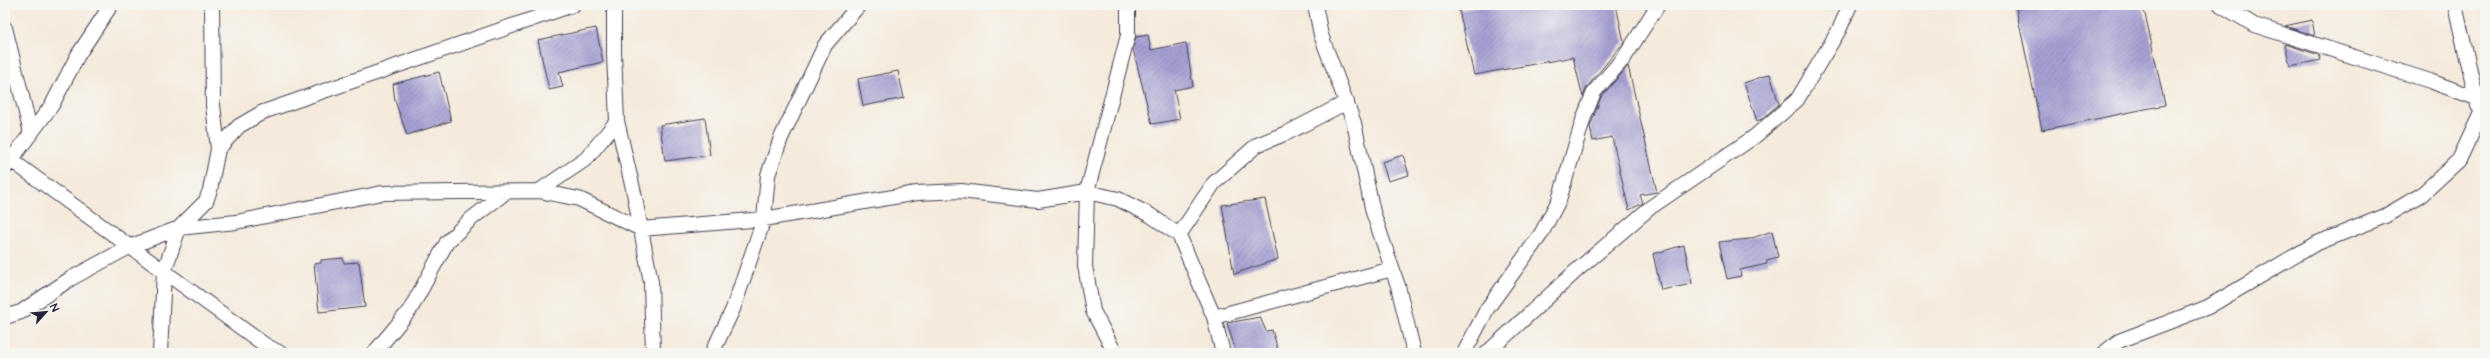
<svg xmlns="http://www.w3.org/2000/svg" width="2490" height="358" font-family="'Architects Daughter',sans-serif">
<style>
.building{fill:url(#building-hatch)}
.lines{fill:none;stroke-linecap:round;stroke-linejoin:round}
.minor-casing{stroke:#424053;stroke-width:16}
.minor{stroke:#fff;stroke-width:14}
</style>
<defs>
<pattern id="building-hatch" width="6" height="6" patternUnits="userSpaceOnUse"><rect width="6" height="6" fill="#a6a0d3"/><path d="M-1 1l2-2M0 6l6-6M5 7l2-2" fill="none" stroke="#8782ac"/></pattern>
</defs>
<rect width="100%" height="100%" fill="#f6f6f2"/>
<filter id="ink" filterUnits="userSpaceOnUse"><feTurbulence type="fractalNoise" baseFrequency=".025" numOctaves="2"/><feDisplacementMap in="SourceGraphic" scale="8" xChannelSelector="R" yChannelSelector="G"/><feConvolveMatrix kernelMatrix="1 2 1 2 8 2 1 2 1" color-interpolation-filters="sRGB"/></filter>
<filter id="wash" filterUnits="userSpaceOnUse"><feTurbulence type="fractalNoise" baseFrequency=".012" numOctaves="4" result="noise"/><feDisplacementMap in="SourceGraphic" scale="16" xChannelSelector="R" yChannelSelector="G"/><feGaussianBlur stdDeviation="0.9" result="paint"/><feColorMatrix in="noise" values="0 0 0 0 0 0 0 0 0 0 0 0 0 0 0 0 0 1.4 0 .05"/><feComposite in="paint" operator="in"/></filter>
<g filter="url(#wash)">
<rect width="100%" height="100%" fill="#f5eadb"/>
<g id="blocks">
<path class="building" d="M 1486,5 L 1616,5 L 1624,42 L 1587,87 L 1583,97 L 1573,57 L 1474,75 L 1459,10 Z
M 2035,5 L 2143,5 L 2165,105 L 2042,130 L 2016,9 Z
M 2312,20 L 2315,36 L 2285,26 Z
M 596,28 L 603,62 L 559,72 L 563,87 L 549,90 L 538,40 Z
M 1148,35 L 1151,50 L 1186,43 L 1193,86 L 1174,90 L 1180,119 L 1152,124 L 1133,49 L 1136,37 Z
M 2285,44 L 2319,55 L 2321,60 L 2290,66 Z
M 1628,66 L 1657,192 L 1640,195 L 1643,203 L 1629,210 L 1612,137 L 1593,141 L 1590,127 L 1601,97 Z
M 898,71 L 904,98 L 863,106 L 858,79 Z
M 439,72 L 451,121 L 407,135 L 395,101 L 393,84 Z
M 1770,74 L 1779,104 L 1762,119 L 1757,121 L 1744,83 Z
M 705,118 L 710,155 L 665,161 L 660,125 Z
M 1403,155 L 1409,175 L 1388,181 L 1382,162 Z
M 1265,199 L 1278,259 L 1234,274 L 1222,205 Z
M 1772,231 L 1778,257 L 1767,260 L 1767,264 L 1740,270 L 1741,276 L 1727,279 L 1719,242 L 1750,239 Z
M 1684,245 L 1692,284 L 1661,290 L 1653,254 Z
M 343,258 L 344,263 L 359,262 L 365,307 L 319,312 L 314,264 L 321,263 L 321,260 Z
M 1260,317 L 1266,331 L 1272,330 L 1279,353 L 1236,353 L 1227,323 Z"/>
</g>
</g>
<g filter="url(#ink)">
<use href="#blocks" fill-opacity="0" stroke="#424053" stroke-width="1"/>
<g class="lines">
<g class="minor-casing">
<path id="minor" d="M 614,5 L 614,54 L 617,121 L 634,193 L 651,282 L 653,353
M 1315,5 L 1321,35 L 1354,123 L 1373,212 L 1398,286 L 1414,353
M 2221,5 L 2254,25 L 2430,81 L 2476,98 L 2485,94
M 2455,5 L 2478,106
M 5,28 L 31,133
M 218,149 L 239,126 L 263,112 L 573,5
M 11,160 L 265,345 L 280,353
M 5,168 L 52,105 L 78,55 L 111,5
M 539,191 L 586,159 L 617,121
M 1179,235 L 1214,183 L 1257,145 L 1289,132 L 1347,102
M 5,317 L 21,312 L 70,279 L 129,247 L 179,228 L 236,222 L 382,193 L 539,191 L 579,199 L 641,229 L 764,219 L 917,193 L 961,191 L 1038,200 L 1087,192 L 1118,199 L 1150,215 L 1179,235 L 1214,317 L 1223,353
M 1214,317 L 1392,269
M 160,353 L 164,272 L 179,228 L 206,201 L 210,190 L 218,149 L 213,105 L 212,5
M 374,353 L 410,310 L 447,242 L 471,219 L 506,192
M 712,353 L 733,309 L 764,219 L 768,175 L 781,138 L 825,45 L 859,5
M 1115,353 L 1093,311 L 1085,266 L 1087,192 L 1128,35 L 1128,5
M 1464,353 L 1487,309 L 1541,234 L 1559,200 L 1584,117 L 1594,92 L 1624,58 L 1658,5
M 1487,353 L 1576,271 L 1651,207 L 1754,137 L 1797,100 L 1839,30 L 1850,5
M 2104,353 L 2119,341 L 2208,307 L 2315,244 L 2385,216 L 2421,195 L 2459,160 L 2481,113"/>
</g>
<use href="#minor" class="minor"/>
</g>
</g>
<rect width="2490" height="358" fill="none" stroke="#f6f6f2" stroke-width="20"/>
<g transform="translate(46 312) rotate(63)" stroke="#f6f6f2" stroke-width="3" paint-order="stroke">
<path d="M0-3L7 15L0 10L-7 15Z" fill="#22223b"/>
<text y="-6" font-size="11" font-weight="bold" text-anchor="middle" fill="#22223b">N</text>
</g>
</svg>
